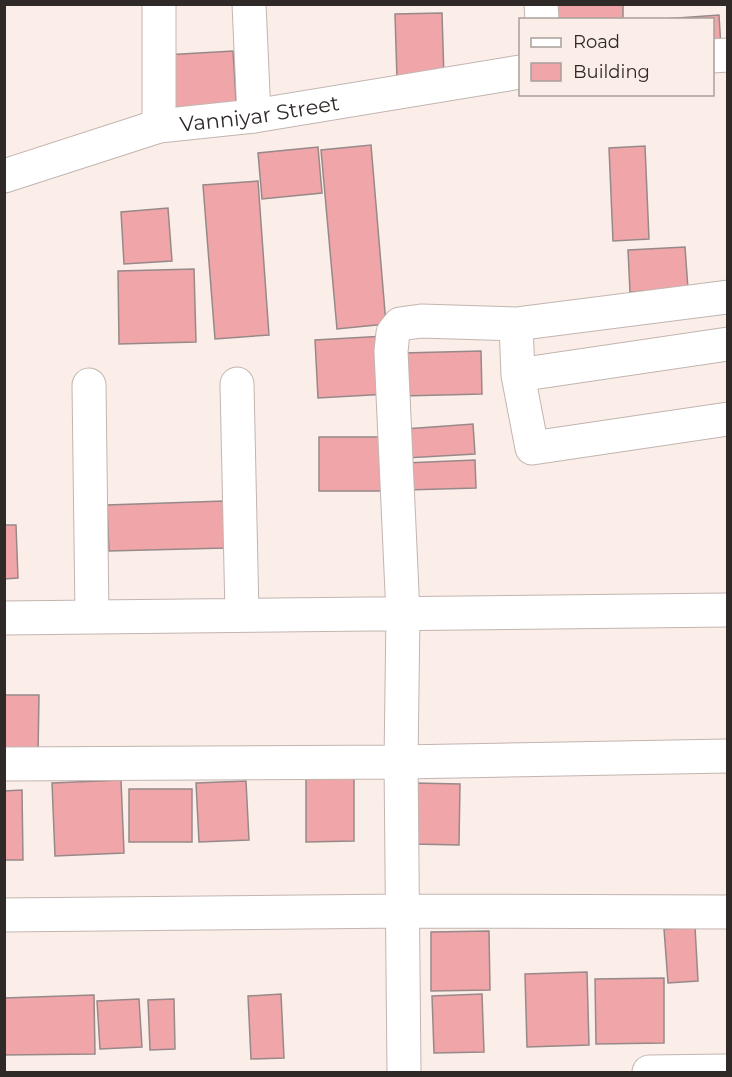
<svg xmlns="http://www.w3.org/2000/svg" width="732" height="1077" font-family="Montserrat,sans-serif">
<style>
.building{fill:#f0a5a9;stroke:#97898a;stroke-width:1.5}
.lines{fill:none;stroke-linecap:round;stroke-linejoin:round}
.street-casing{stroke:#c2b5b0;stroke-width:35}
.secondary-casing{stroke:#c2b5b0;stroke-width:35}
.street{stroke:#fff;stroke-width:33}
.secondary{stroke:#fff;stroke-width:33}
.labels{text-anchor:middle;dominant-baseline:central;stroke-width:5;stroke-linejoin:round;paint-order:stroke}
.street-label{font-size:21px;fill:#2f2a28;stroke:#fbeee8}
</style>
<rect width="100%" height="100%" fill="#fbeee8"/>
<path class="building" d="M 553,4 L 623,4 L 623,20 L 553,20 Z
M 442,13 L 444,78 L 397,79 L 395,14 Z
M 719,15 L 721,48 L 712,49 L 712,20 L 649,20 Z
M 233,51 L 237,116 L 168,120 L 164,55 Z
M 371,145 L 386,324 L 337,329 L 321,150 Z
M 645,146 L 649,239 L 613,241 L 609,148 Z
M 318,147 L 322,193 L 262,199 L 258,153 Z
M 258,181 L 269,335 L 215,339 L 203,185 Z
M 168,208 L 172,261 L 124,264 L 121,212 Z
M 685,247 L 688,289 L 630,292 L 628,250 Z
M 194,269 L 196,342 L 119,344 L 118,271 Z
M 385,336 L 388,394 L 318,398 L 315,340 Z
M 481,351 L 482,394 L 403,396 L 402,353 Z
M 473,424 L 475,454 L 406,458 L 405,429 Z
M 319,437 L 387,437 L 387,491 L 319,491 Z
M 475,460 L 476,488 L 406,490 L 405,463 Z
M 224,501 L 226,548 L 109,551 L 107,505 Z
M 4,525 L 16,525 L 18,578 L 4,579 Z
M 4,695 L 39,695 L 38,755 L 4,754 Z
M 306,777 L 354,777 L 354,841 L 306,842 Z
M 121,780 L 124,853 L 55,856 L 52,783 Z
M 246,781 L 249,840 L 199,842 L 196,783 Z
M 414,783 L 460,784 L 459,845 L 413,844 Z
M 129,789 L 192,789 L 192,842 L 129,842 Z
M 22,790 L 23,860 L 4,860 L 4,791 Z
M 695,927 L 698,981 L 668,983 L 664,929 Z
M 489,931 L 490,990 L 431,991 L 431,932 Z
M 587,972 L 589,1045 L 527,1047 L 525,974 Z
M 664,978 L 664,1043 L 596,1044 L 595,979 Z
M 281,994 L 284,1058 L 251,1059 L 248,996 Z
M 482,994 L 484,1052 L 434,1053 L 432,996 Z
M 94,995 L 95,1054 L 4,1055 L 4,998 Z
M 139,999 L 142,1047 L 100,1049 L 97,1001 Z
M 174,999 L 175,1049 L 150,1050 L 148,1000 Z"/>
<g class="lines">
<g class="street-casing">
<path id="street" d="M 159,4 L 159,126
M 249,4 L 254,116
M 541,4 L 542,20
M 516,324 L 518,375 L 532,448 L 728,419
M 518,375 L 728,344
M 237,384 L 242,615
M 89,385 L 92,616
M 4,618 L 728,610
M 4,764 L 401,762 L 728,756
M 4,915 L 402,911 L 728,912
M 404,1072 L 401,762 L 403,614 L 391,351 L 393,333 L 400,324 L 421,321 L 516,324 L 728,297
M 649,1072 L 728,1071"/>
</g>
<g class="secondary-casing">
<g id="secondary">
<path d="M 712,56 L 728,55"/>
<path id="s1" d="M 4,176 L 159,126 L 254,116 L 520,72"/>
</g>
</g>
<use href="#street" class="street"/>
<use href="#secondary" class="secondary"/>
</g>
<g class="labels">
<g class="street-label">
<text stroke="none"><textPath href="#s1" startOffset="264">Vanniyar Street</textPath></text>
</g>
</g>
<rect width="732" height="1077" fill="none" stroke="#2f2a28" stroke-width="12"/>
<rect x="519" y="18" width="195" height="78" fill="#fbeee8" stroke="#a9a09b" stroke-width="1.5"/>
<rect x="531" y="38" width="30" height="9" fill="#ffffff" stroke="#a9a09b" stroke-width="1.5"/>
<text x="573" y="48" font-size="18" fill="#2f2a28">Road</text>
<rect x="531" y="63" width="30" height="18" fill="#f0a5a9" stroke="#a9a09b" stroke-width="1.5"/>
<text x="573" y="78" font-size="18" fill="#2f2a28">Building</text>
</svg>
